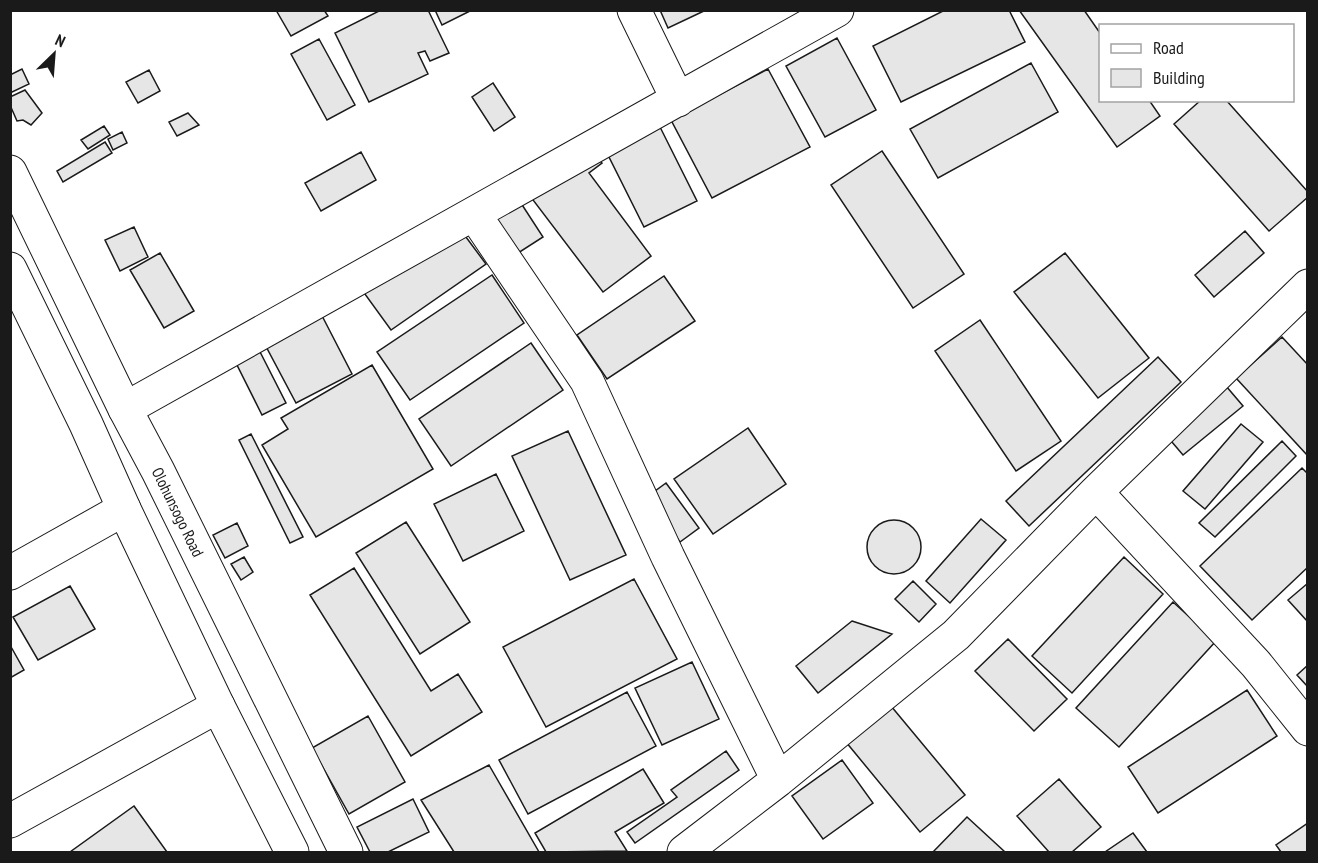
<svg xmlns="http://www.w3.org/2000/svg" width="1318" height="863" font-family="'PT Sans Narrow',sans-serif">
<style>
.building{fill:#e6e6e6;stroke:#1a1a1a;stroke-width:1.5}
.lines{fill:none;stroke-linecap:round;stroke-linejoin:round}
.minor-casing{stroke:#1a1a1a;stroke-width:35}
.major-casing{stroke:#1a1a1a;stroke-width:35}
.minor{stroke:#fff;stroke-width:33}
.major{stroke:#fff;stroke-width:33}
.labels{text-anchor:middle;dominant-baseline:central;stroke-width:4.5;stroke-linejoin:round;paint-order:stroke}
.street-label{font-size:16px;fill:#1a1a1a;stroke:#fff}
</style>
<rect width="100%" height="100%" fill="#fff"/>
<path class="building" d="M 276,10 L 324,10 L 328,16 L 291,36 Z
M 381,10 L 428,10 L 449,53 L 430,61 L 425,51 L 418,53 L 428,74 L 369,102 L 335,33 Z
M 435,10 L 472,10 L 442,25 Z
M 660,10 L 706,10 L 668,28 Z
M 945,10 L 1009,10 L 1025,42 L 901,102 L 873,46 Z
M 1019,10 L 1084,10 L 1100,33 L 1100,100 L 1149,100 L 1160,116 L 1117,147 Z
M 837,38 L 876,110 L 825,137 L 786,66 Z
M 319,39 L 355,105 L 327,120 L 291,54 Z
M 1031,63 L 1058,112 L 938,178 L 910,129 Z
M 22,69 L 29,84 L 10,93 L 10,75 Z
M 768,69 L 810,147 L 712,198 L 671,120 Z
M 149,70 L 160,91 L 138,103 L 126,82 Z
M 493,83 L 515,117 L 494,131 L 472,97 Z
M 25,90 L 42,113 L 31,125 L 23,120 L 17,121 L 10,105 L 10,97 Z
M 1201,100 L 1226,100 L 1308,192 L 1308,197 L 1269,231 L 1174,124 Z
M 188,113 L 199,125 L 177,136 L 169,122 Z
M 659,125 L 697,201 L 644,227 L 606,151 Z
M 104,126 L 110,135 L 88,149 L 81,140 Z
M 122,132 L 127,143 L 113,150 L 108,139 Z
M 105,142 L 112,153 L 63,182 L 57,171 Z
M 592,150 L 602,163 L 589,173 L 651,256 L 603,292 L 530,196 Z
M 882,151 L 964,274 L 913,308 L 831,185 Z
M 361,152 L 376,180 L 321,211 L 305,183 Z
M 517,197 L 543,237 L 515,255 L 488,215 Z
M 134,227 L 148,257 L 120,271 L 105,240 Z
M 460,229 L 486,264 L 391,330 L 362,290 Z
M 1245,231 L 1264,253 L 1214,297 L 1195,275 Z
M 160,253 L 194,311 L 164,328 L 130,270 Z
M 1065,253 L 1149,358 L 1098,398 L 1014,292 Z
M 492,275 L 524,323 L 410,400 L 377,352 Z
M 664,276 L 695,321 L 607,379 L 577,335 Z
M 318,308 L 352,374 L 296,403 L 261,337 Z
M 980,320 L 1061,441 L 1016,471 L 935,351 Z
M 1282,337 L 1308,365 L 1308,456 L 1236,378 Z
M 255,342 L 286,403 L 262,415 L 231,353 Z
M 531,343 L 563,390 L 451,466 L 419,419 Z
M 1158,357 L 1181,382 L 1029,526 L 1006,501 Z
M 372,365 L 433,469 L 316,537 L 262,445 L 288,429 L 281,418 Z
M 1226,386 L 1243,406 L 1183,455 L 1166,435 Z
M 1241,424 L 1263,442 L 1205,509 L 1183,491 Z
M 748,428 L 786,484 L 713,534 L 674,479 Z
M 568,431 L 626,555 L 570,580 L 512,456 Z
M 251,434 L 303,537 L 290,543 L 239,440 Z
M 1282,441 L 1296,456 L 1215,537 L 1199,523 Z
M 1302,468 L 1308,474 L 1308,567 L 1252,620 L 1200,566 Z
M 496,474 L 524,531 L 463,561 L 434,504 Z
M 666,483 L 699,528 L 680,542 L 647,497 Z
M 981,519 L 1006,540 L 950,603 L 926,581 Z
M867 547a27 27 0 1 1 54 0a27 27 0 1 1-54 0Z
M 406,522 L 470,622 L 420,654 L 356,553 Z
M 237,523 L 248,546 L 225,558 L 213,535 Z
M 244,557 L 253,572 L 241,580 L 231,564 Z
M 1124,557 L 1163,594 L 1072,693 L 1032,656 Z
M 354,568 L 431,691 L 458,674 L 482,712 L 411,756 L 310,595 Z
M 634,579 L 677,659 L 546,727 L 503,647 Z
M 913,581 L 936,604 L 919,622 L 895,599 Z
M 1308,583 L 1308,622 L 1288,600 Z
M 70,586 L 95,629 L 38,660 L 13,617 Z
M 1173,602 L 1216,641 L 1119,747 L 1076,708 Z
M 852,621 L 892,634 L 818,693 L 796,666 Z
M 1008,639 L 1067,699 L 1034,731 L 975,671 Z
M 10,645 L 24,670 L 10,678 Z
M 692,662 L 719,719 L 662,745 L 635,688 Z
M 1308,665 L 1308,687 L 1297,675 Z
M 1247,690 L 1277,736 L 1158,813 L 1128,767 Z
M 627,692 L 656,746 L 528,814 L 499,760 Z
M 891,706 L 965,795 L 920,832 L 846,742 Z
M 368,716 L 405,782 L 349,814 L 312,748 Z
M 726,751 L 739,770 L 635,843 L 627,832 L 677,797 L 671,790 Z
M 842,760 L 873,803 L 823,839 L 792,796 Z
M 489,765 L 539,852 L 454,852 L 421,800 Z
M 643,769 L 664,803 L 615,832 L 627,851 L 546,852 L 535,833 Z
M 1059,779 L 1101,827 L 1072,852 L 1049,852 L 1017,816 Z
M 413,799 L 429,832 L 388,852 L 370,852 L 357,827 Z
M 134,806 L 167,852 L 70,852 Z
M 967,817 L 1005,852 L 933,852 Z
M 1308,823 L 1308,852 L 1281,852 L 1276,845 Z
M 1133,833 L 1147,852 L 1105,852 Z"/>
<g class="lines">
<g class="minor-casing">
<path id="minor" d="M 634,10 L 678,100
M 474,214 L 587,381 L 668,557 L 778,780
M 125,409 L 837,10
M 1096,492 L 1256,664 L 1308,729
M 10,573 L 124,509
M 10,821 L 218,706
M 684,852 L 778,780 L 956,635 L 1096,492 L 1308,286"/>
</g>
<g class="major-casing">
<path id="major" d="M 10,172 L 125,409 L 158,471 L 346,852
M 10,269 L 86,424 L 124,509 L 218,706 L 292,852"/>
</g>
<use href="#minor" class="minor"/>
<use href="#major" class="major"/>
</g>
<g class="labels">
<g class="street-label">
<text transform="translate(178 512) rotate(64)">Olohunsogo Road</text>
</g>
</g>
<rect width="1318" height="863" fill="none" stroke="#1a1a1a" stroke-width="24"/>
<rect x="1099" y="24" width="195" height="78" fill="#ffffff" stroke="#a3a3a3" stroke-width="1.5"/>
<rect x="1111" y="44" width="30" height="9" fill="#ffffff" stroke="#a3a3a3" stroke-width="1.5"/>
<text x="1153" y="54" font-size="18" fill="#1a1a1a">Road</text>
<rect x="1111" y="69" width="30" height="18" fill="#e6e6e6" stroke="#a3a3a3" stroke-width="1.5"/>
<text x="1153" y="84" font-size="18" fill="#1a1a1a">Building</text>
<g transform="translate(54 54) rotate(25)" stroke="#ffffff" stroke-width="4.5" paint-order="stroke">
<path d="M0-4.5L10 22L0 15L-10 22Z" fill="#1a1a1a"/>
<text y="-9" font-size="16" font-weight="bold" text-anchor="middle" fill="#1a1a1a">N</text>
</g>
</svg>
